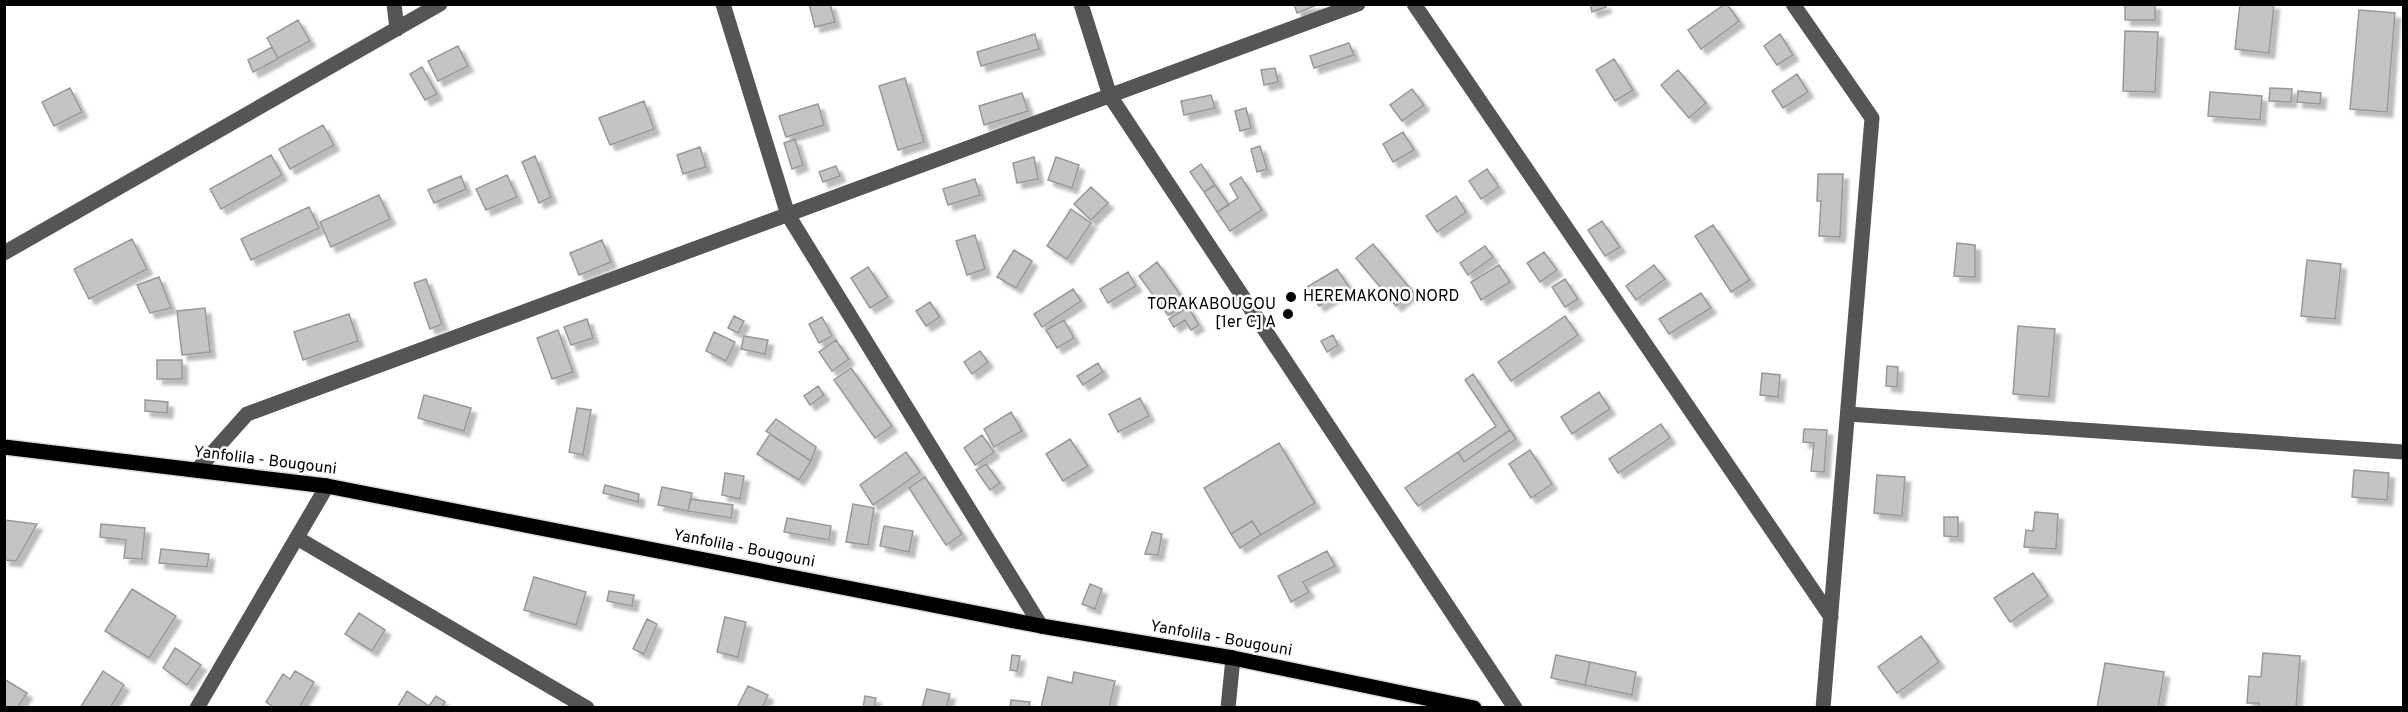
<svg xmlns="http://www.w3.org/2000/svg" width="2408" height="712" font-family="Overpass,sans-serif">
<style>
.building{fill:#c4c4c4;stroke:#999;stroke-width:1.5;filter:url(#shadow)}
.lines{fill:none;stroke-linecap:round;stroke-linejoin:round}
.major-casing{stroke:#dbdbdb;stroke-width:18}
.minor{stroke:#555;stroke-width:15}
.major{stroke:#000;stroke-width:15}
.poi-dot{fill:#000;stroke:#fff;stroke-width:2}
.labels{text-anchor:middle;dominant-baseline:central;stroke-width:5;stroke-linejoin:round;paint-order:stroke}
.poi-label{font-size:16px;fill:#000;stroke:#fff;text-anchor:start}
.street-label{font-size:16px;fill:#000;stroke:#fff}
</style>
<defs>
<filter id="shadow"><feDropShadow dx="5.5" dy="5.5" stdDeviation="1.5" flood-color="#0004"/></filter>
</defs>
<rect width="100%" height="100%" fill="#fff"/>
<path class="building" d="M 809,4 L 830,4 L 835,22 L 815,27 Z
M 1294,4 L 1319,4 L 1297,13 Z
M 1590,4 L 1605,4 L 1606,7 L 1592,12 Z
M 1725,4 L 1727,4 L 1739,21 L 1701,49 L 1688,30 Z
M 2125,4 L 2155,4 L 2155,20 L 2125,20 Z
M 2240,4 L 2274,4 L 2269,53 L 2235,49 Z
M 2359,10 L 2395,13 L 2387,112 L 2350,109 Z
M 298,20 L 310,41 L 278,58 L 267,38 Z
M 2125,31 L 2158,32 L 2155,92 L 2123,91 Z
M 1035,34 L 1039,49 L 981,66 L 977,52 Z
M 1780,34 L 1793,55 L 1777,65 L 1764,46 Z
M 1349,43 L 1354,55 L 1314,68 L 1310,56 Z
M 458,46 L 468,66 L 438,81 L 428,61 Z
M 272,47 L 278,59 L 253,72 L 248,60 Z
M 1614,59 L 1633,90 L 1615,101 L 1596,70 Z
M 422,67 L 437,94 L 425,100 L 410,74 Z
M 1275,68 L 1278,82 L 1264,85 L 1261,70 Z
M 1678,70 L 1706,103 L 1689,118 L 1661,85 Z
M 1797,74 L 1808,92 L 1783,108 L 1772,91 Z
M 905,78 L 924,142 L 898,150 L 879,86 Z
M 70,88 L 82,112 L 54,126 L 42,102 Z
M 2270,88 L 2292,89 L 2291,102 L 2269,101 Z
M 1412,89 L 1424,105 L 1402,121 L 1390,105 Z
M 2298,91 L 2321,93 L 2320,104 L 2297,102 Z
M 2210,92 L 2262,96 L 2260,120 L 2208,116 Z
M 1022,93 L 1028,111 L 984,125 L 979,106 Z
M 1211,95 L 1215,108 L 1184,115 L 1181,101 Z
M 644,101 L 654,129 L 610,145 L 599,118 Z
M 818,104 L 824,125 L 786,137 L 779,116 Z
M 1246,108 L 1251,128 L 1240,131 L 1235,111 Z
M 323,125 L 334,145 L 290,169 L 279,149 Z
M 1403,132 L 1414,150 L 1393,162 L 1383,144 Z
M 795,139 L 803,165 L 792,169 L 784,143 Z
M 1260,146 L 1267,169 L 1257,172 L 1251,149 Z
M 700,147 L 706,167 L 683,174 L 677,155 Z
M 271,155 L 282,175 L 221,209 L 210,189 Z
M 535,156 L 551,197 L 539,203 L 522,162 Z
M 1034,157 L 1038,179 L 1017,183 L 1013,163 Z
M 1056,157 L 1079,165 L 1072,188 L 1048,180 Z
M 1201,164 L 1215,185 L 1204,192 L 1190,172 Z
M 836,166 L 840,176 L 823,182 L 819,172 Z
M 1487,169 L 1499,187 L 1481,199 L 1469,181 Z
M 1818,174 L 1843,174 L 1840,237 L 1819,236 L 1821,201 L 1817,201 Z
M 507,175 L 517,197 L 486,210 L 476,189 Z
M 461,176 L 466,189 L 434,203 L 428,190 Z
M 1241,177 L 1262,210 L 1230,231 L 1217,212 L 1238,198 L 1230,184 Z
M 975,179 L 980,195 L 948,205 L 943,189 Z
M 1215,185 L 1229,205 L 1217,212 L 1204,192 Z
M 1091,187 L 1108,203 L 1091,220 L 1074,204 Z
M 379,195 L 390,219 L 331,247 L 320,222 Z
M 1456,196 L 1466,212 L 1437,232 L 1426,216 Z
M 309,207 L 319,228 L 251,260 L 241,239 Z
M 1071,209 L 1091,223 L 1067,259 L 1047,246 Z
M 1602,221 L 1620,247 L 1605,256 L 1588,230 Z
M 1713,225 L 1750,280 L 1731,292 L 1695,236 Z
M 975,235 L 985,269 L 967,275 L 956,241 Z
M 132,239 L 147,269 L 89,299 L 74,269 Z
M 602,240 L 611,262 L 579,275 L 570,253 Z
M 1957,243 L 1975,245 L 1975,277 L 1954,276 Z
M 1373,244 L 1413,292 L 1396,306 L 1356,258 Z
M 1485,246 L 1493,257 L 1468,275 L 1460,263 Z
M 1014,250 L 1032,261 L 1016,288 L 997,277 Z
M 1544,252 L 1557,270 L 1540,282 L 1527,263 Z
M 2307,260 L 2341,264 L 2335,319 L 2301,316 Z
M 1157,262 L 1187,304 L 1168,315 L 1139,276 Z
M 1499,265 L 1510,282 L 1481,300 L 1471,282 Z
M 1654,265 L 1665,279 L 1636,300 L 1626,286 Z
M 868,267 L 888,297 L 870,308 L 851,278 Z
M 1337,269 L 1349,287 L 1319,306 L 1307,287 Z
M 1128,272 L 1136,286 L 1108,303 L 1100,289 Z
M 159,277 L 171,308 L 150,313 L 137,285 Z
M 426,279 L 442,324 L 430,329 L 414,283 Z
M 1565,279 L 1578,299 L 1565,307 L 1552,287 Z
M 1073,289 L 1081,301 L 1042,327 L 1034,314 Z
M 1701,293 L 1711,308 L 1669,334 L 1659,319 Z
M 930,302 L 940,317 L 926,326 L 916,311 Z
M 1188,307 L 1199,325 L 1191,330 L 1185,320 L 1174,327 L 1169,319 Z
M 205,308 L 210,352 L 182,355 L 177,311 Z
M 349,314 L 358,341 L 303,360 L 294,332 Z
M 734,316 L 744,321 L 738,333 L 728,328 Z
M 1565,316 L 1578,335 L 1511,381 L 1498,362 Z
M 822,317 L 832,336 L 819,343 L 809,324 Z
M 587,319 L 593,338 L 571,345 L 564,327 Z
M 1064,320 L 1074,338 L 1057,348 L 1046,330 Z
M 2018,326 L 2055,329 L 2049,397 L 2013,394 Z
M 558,330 L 573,372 L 552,379 L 537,338 Z
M 714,332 L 735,342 L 726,361 L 706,351 Z
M 1333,335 L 1338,345 L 1327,352 L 1321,341 Z
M 744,336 L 768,340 L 765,354 L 741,349 Z
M 836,340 L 849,359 L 832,371 L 819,352 Z
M 980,351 L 988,362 L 972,374 L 964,362 Z
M 157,360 L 182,360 L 182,379 L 157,379 Z
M 1098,363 L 1103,372 L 1083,385 L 1077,376 Z
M 1887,366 L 1898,367 L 1897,387 L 1886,386 Z
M 851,368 L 892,426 L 875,438 L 834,380 Z
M 1762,373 L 1780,375 L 1778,397 L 1760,395 Z
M 1473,374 L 1510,430 L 1464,462 L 1458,452 L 1496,426 L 1465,380 Z
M 818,386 L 824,395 L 810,405 L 804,396 Z
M 1599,392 L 1610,409 L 1572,434 L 1561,417 Z
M 424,395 L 471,408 L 464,431 L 418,418 Z
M 1140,398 L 1149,416 L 1118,432 L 1109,414 Z
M 145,400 L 168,402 L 167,413 L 145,411 Z
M 577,408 L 591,410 L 583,455 L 569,452 Z
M 1011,412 L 1022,431 L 994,447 L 984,429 Z
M 776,419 L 816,447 L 811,461 L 766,431 Z
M 1661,424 L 1670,438 L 1618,473 L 1609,459 Z
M 1804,429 L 1827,430 L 1824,472 L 1811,471 L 1814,443 L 1803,442 Z
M 1510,430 L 1516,439 L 1418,506 L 1405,488 L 1458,452 L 1464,462 Z
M 770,434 L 811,461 L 799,480 L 757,454 Z
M 982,435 L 994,452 L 975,465 L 964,448 Z
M 1070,439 L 1088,466 L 1063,481 L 1046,454 Z
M 1279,443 L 1315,503 L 1261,535 L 1252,521 L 1231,534 L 1204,488 Z
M 1530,450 L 1552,484 L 1531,498 L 1509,464 Z
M 906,452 L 920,472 L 873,505 L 860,485 Z
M 986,464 L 1000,483 L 990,490 L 976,470 Z
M 2354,470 L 2389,473 L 2387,500 L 2352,497 Z
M 725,473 L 744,476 L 740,499 L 722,495 Z
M 1877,475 L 1905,477 L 1902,516 L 1874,513 Z
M 925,477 L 962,534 L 946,545 L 909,488 Z
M 605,485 L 639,494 L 638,502 L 603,493 Z
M 662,487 L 692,493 L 688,511 L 658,505 Z
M 691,499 L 733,505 L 731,518 L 688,511 Z
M 853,504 L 874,508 L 868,545 L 846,542 Z
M 2035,512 L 2058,514 L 2056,549 L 2024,547 L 2026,530 L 2033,531 Z
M 1944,517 L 1958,517 L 1958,537 L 1944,536 Z
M 787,518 L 831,526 L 829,540 L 784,532 Z
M 4,520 L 37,524 L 16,561 L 4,560 Z
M 1252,521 L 1261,535 L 1240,548 L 1231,534 Z
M 101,524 L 145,528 L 142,559 L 124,558 L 126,540 L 100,537 Z
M 884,526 L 913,531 L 909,552 L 880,546 Z
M 1152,532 L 1162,534 L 1158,555 L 1145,554 Z
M 161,549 L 209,554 L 207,567 L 159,563 Z
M 1327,551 L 1335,566 L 1303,582 L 1309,592 L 1291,602 L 1278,576 Z
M 2033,573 L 2048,596 L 2010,622 L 1994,598 Z
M 534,577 L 586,592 L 576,625 L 524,610 Z
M 1090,584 L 1102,589 L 1095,609 L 1082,604 Z
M 132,589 L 176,616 L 149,658 L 105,631 Z
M 609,591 L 634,595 L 632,606 L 607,601 Z
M 359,613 L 385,630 L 372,651 L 345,634 Z
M 725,617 L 746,622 L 738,657 L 717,652 Z
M 647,619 L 657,624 L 644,654 L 633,649 Z
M 1921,636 L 1939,662 L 1897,693 L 1878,667 Z
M 175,648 L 201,665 L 187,685 L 163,668 Z
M 2263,653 L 2300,656 L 2296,708 L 2259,708 L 2259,703 L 2247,703 L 2249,676 L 2261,677 Z
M 1012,655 L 1020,656 L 1017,671 L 1010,670 Z
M 1556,655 L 1590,662 L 1585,685 L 1551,678 Z
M 1590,662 L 1636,672 L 1632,695 L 1585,685 Z
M 2105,663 L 2164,672 L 2158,708 L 2097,708 Z
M 103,671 L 124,685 L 110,708 L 80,708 Z
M 295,671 L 314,682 L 299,708 L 275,708 L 266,702 L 283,674 L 290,679 Z
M 1074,672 L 1115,681 L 1109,708 L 1041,708 L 1048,677 L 1072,683 Z
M 4,679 L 27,693 L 17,708 L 4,708 Z
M 748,686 L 768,695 L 762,708 L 737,708 Z
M 927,689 L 950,694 L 946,708 L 922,708 Z
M 407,691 L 429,706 L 436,696 L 445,702 L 441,708 L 397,708 Z
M 865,696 L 876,698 L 874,708 L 863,708 Z
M 1011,700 L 1030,702 L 1029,708 L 1010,708 Z"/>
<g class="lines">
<g class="major-casing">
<path id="major" d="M 4,447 L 327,486 L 1041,626 L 1233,658 L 1474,708"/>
</g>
<path class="minor" d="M 394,4 L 397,29
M 723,4 L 788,215 L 1041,626
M 1081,4 L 1110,96 L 1515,708
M 1414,4 L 1831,617
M 1793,4 L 1872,118 L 1823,708
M 4,253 L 440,4
M 1848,414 L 2404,452
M 197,470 L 247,414 L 1358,4
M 297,538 L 587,708
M 197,708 L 327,486
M 1228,708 L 1233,658"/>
<use href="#major" class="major"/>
</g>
<g class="poi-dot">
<circle cx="1291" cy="297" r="6"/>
<circle cx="1288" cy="314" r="6"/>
</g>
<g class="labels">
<g class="poi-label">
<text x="1303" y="297">HEREMAKONO NORD</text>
<text x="1276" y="305" text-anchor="end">TORAKABOUGOU<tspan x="1276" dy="18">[1er C] A</tspan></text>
</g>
<g class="street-label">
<text transform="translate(265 461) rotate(7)">Yanfolila - Bougouni</text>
<text transform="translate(744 549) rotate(11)">Yanfolila - Bougouni</text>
<text transform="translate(1221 639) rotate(10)">Yanfolila - Bougouni</text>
</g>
</g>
<rect width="2408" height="712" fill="none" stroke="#000000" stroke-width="12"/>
</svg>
